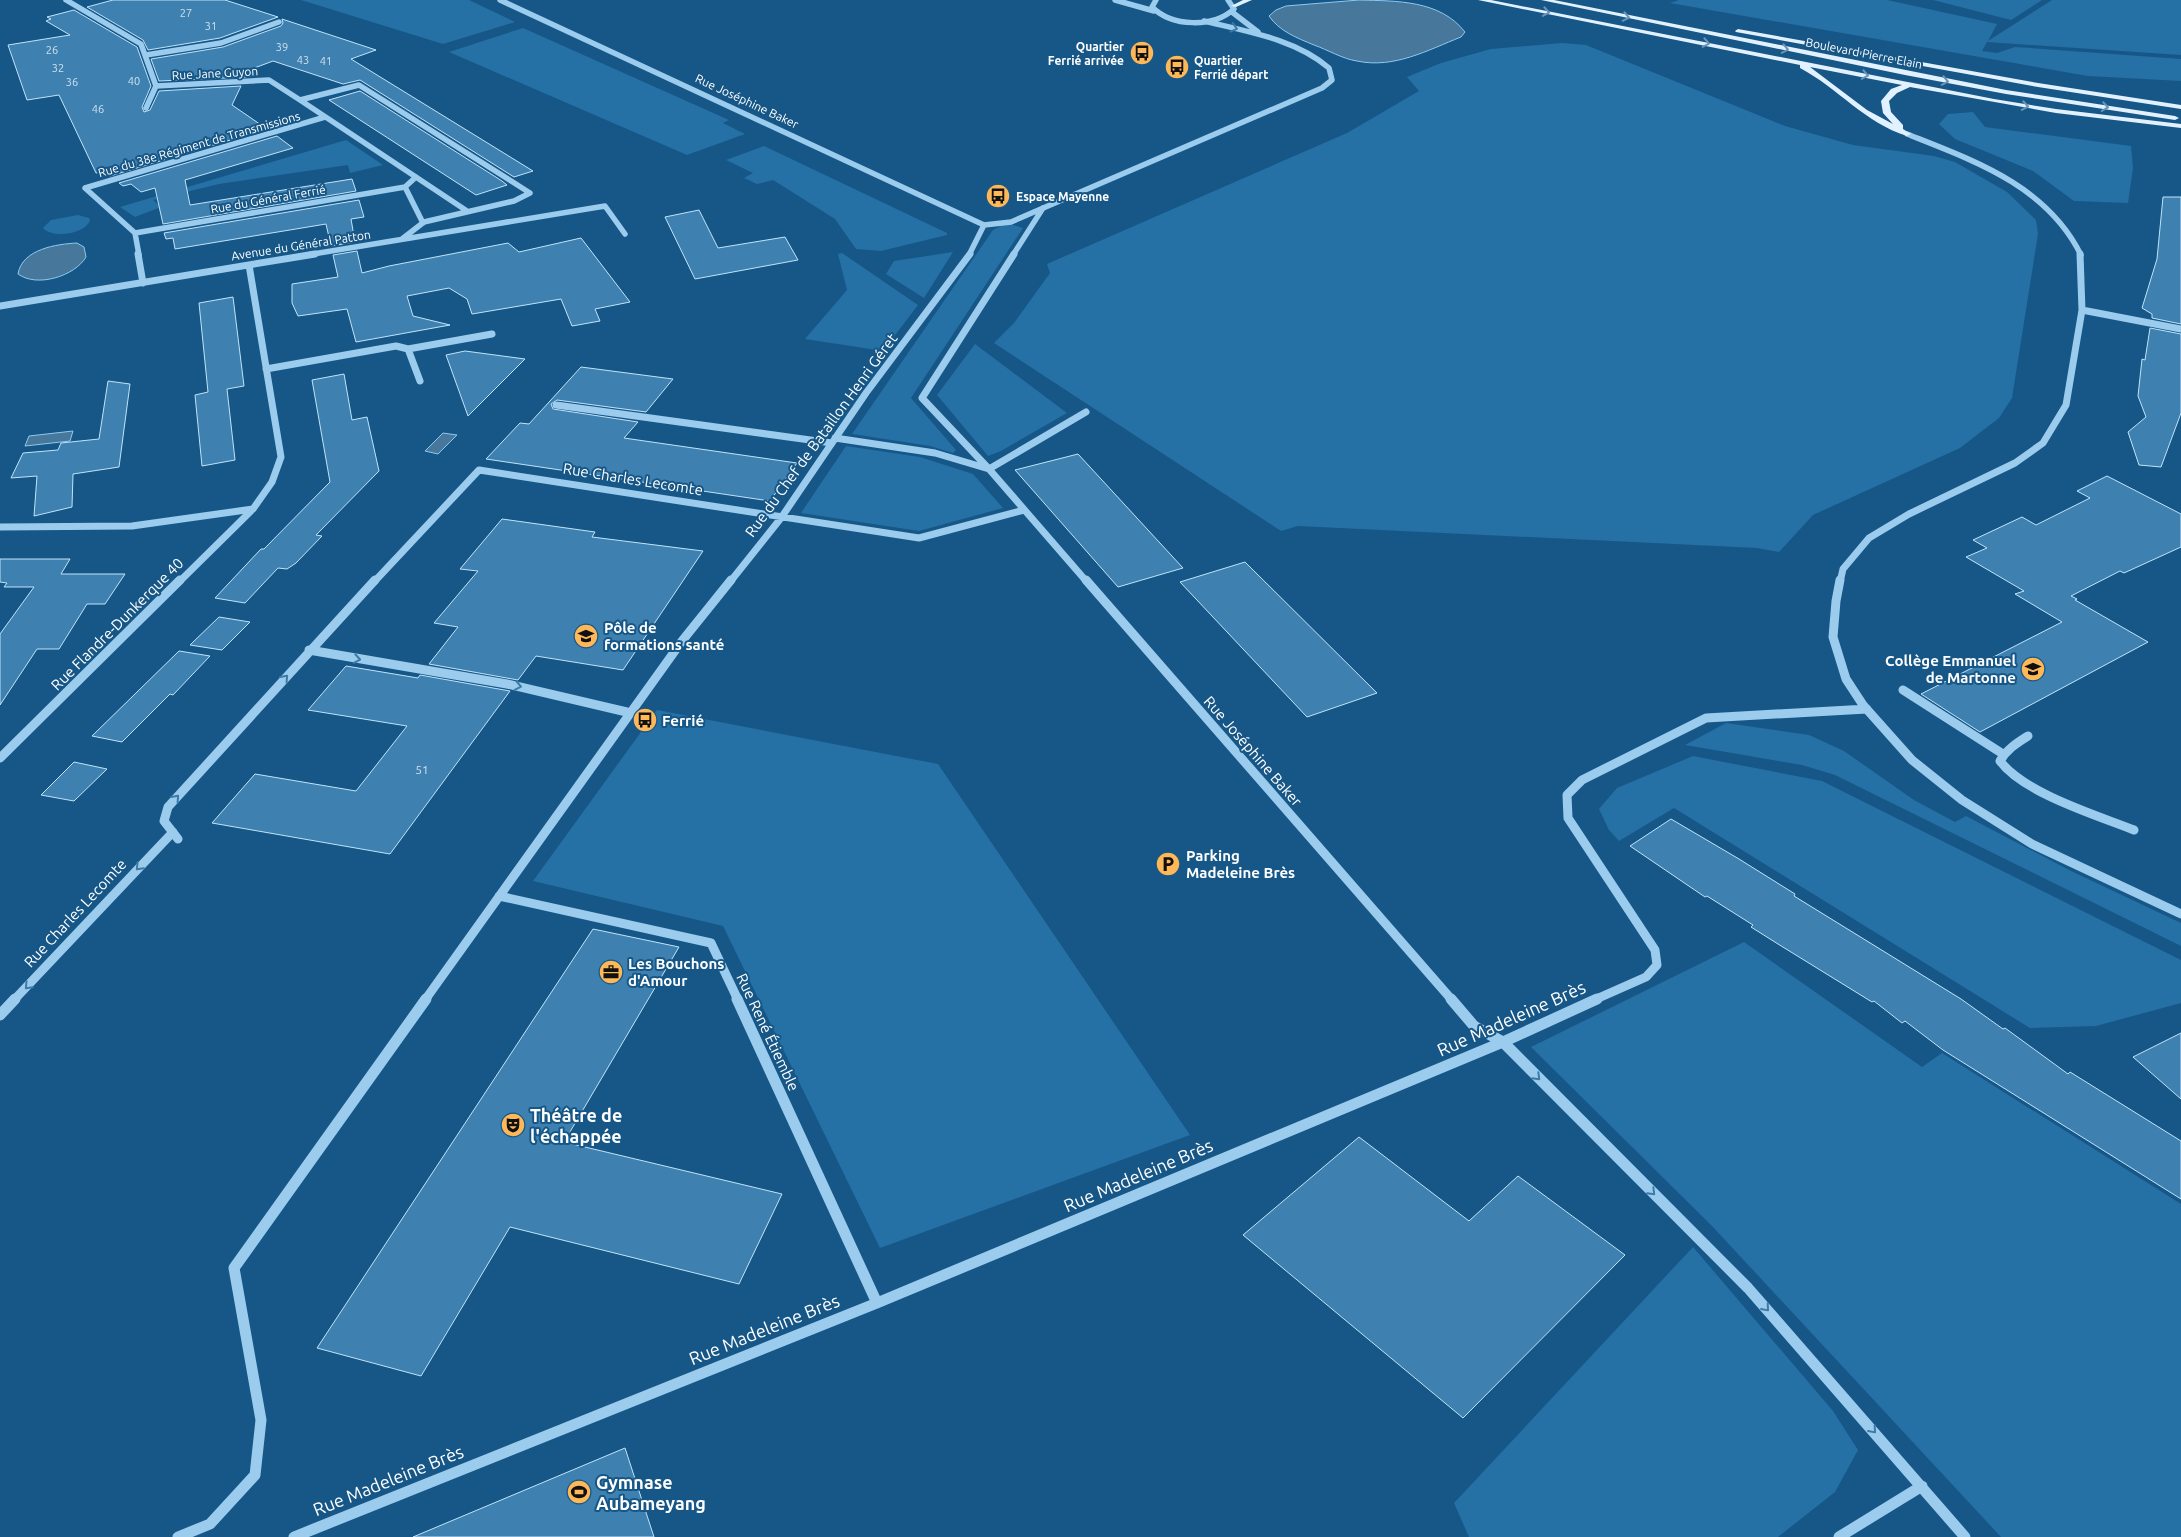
<svg xmlns="http://www.w3.org/2000/svg" width="2181" height="1537" font-family="Ubuntu,sans-serif">
<style>
.green{fill:#2570a5}
.water{fill:#47779b;stroke:#8dc9f1}
.building{fill:#3e81b1;stroke:#c1e3fa}
.lines{fill:none;stroke-linecap:round;stroke-linejoin:round}
.minor-far3{stroke:#9bccee;stroke-width:5.5}
.minor-far2{stroke:#9bccee;stroke-width:7}
.minor-far1{stroke:#9bccee;stroke-width:9}
.minor{stroke:#9bccee;stroke-width:11}
.major{fill:#e2f1ff;fill-rule:evenodd}
.oneway{stroke:#6895b7}
.oneway2{stroke:#3e7aa6}
.labels{text-anchor:middle;dominant-baseline:central;stroke-width:4;stroke-linejoin:round;paint-order:stroke}
.far-number-label{font-size:11px;fill:#cfe0ec}
.far-poi-label{font-size:12px;font-weight:bold;fill:#fff;stroke:#165787;text-anchor:start}
.far-street-label{font-size:12px;fill:#fff;stroke:#165787}
.number-label{font-size:12px;fill:#cfe0ec}
.street-label{font-size:15px;fill:#fff;stroke:#165787}
.poi-label{font-size:15px;font-weight:bold;fill:#fff;stroke:#165787;text-anchor:start}
.near-street-label{font-size:18px;fill:#fff;stroke:#165787}
.near-poi-label{font-size:18px;font-weight:bold;fill:#fff;stroke:#165787;text-anchor:start}
</style>
<rect width="100%" height="100%" fill="#165787"/>
<path class="green" d="M 301,0 L 469,0 L 515,22 L 443,44 Z
M 1679,0 L 1887,0 L 1997,24 L 1988,41 L 2052,0 L 2181,0 L 2181,55 L 1987,42 L 1982,51 L 1997,53 L 2015,47 L 2181,59 L 2181,81 L 2088,76 L 1670,3 Z
M 1933,0 L 2042,0 L 2011,20 Z
M 523,28 L 729,120 L 723,123 L 745,134 L 687,155 L 449,52 Z
M 1562,43 L 1586,45 L 1785,126 L 1853,145 L 1934,156 L 1955,162 L 2007,192 L 2036,220 L 2038,234 L 2012,398 L 1999,418 L 1960,448 L 1813,515 L 1779,552 L 1757,548 L 1298,526 L 1281,531 L 994,343 L 1014,323 L 1050,273 L 1047,264 L 1347,133 L 1419,91 L 1407,77 L 1441,63 L 1491,49 Z
M 1973,112 L 1985,127 L 2131,146 L 2133,168 L 2128,203 L 2074,201 L 2033,171 L 1955,139 L 1939,124 L 1948,114 Z
M 346,140 L 383,165 L 350,173 L 348,165 L 219,184 L 153,200 L 161,207 L 135,217 L 120,207 Z
M 764,146 L 947,233 L 947,235 L 881,251 L 856,249 L 835,219 L 773,180 L 757,184 L 744,178 L 753,173 L 726,160 Z
M 78,215 L 89,218 L 90,221 C 84,234 53,239 43,228 L 51,220 Z
M 1007,223 L 1023,228 L 911,398 L 956,450 L 953,453 L 930,446 L 852,434 L 993,230 Z
M 953,252 L 924,298 L 886,274 L 894,261 Z
M 842,253 L 918,305 L 883,351 L 805,339 L 847,290 L 838,254 Z
M 975,344 L 1067,413 L 1001,451 L 988,456 L 937,395 Z
M 846,446 L 920,457 L 973,474 L 1003,508 L 919,531 L 801,513 Z
M 657,710 L 938,764 L 1190,1135 L 880,1248 L 723,926 L 533,881 Z
M 1726,723 L 1809,735 L 1844,751 L 1914,800 L 1955,822 L 1966,816 L 2069,870 L 2181,923 L 2181,946 L 1835,775 L 1802,765 L 1685,745 Z
M 1693,756 L 1822,781 L 2181,960 L 2181,1003 L 2096,1026 L 2030,1028 L 1674,808 L 1619,841 L 1609,830 L 1599,809 L 1617,788 Z
M 1744,942 L 1922,1067 L 1942,1053 L 2181,1204 L 2181,1537 L 2001,1537 L 1712,1226 L 1531,1047 Z
M 1693,1247 L 1833,1411 L 1858,1450 L 1835,1492 L 1778,1537 L 1469,1537 L 1454,1503 Z"/>
<path class="water" d="M 1359,0 C 1397,1 1440,0 1465,32 L 1461,37 C 1428,50 1394,69 1357,61 C 1343,59 1328,50 1314,45 C 1297,38 1279,31 1269,16 L 1276,10 L 1286,6 Z
M 77,243 L 84,247 L 86,257 C 75,276 37,288 18,274 C 22,249 57,244 77,243 Z
M 73,431 L 70,441 L 25,446 L 29,436 Z
M 443,433 L 457,435 L 438,454 L 425,451 Z"/>
<path class="building" d="M 113,0 L 225,0 L 278,17 L 220,38 L 148,50 L 143,40 L 87,7 Z
M 74,10 L 137,47 L 151,86 L 142,107 L 144,112 L 150,110 L 159,91 L 241,86 L 232,105 L 267,129 L 110,176 L 105,171 L 96,173 L 59,95 L 27,100 L 8,45 L 70,35 L 46,21 L 51,19 L 47,17 Z
M 282,19 L 376,50 L 351,59 L 533,171 L 514,177 L 360,80 L 343,84 L 273,61 L 249,70 L 246,77 L 159,81 L 151,59 L 223,47 L 281,26 L 283,23 Z
M 360,91 L 502,181 L 507,185 L 476,195 L 329,100 Z
M 277,136 L 293,148 L 185,180 L 190,205 L 352,179 L 356,191 L 163,224 L 155,188 L 141,192 L 131,184 L 123,186 L 119,183 Z
M 2163,197 L 2181,197 L 2181,324 L 2152,318 L 2152,314 L 2142,308 L 2157,259 Z
M 359,200 L 364,217 L 351,219 L 355,242 L 331,246 L 326,224 L 175,249 L 173,238 L 166,239 L 164,233 Z
M 699,210 L 718,248 L 785,237 L 798,260 L 695,279 L 665,217 Z
M 581,238 L 630,302 L 595,309 L 600,321 L 572,326 L 561,299 L 472,314 L 467,299 L 449,288 L 407,296 L 413,316 L 450,325 L 356,342 L 347,309 L 298,316 L 292,303 L 292,284 L 338,277 L 333,255 L 357,251 L 362,273 L 389,266 L 508,243 L 519,252 Z
M 233,297 L 244,386 L 227,389 L 235,460 L 202,466 L 195,395 L 208,392 L 199,303 Z
M 2150,328 L 2181,334 L 2181,413 L 2161,467 L 2139,465 L 2128,432 L 2146,417 L 2138,396 L 2142,359 L 2145,360 Z
M 465,351 L 525,359 L 468,416 L 446,355 Z
M 581,367 L 673,379 L 646,412 L 557,400 L 551,404 L 553,409 L 638,422 L 624,438 L 797,463 L 770,501 L 486,459 L 520,423 L 529,424 Z
M 344,374 L 352,420 L 367,417 L 379,471 L 316,535 L 322,536 L 296,563 L 287,569 L 278,568 L 245,603 L 215,598 L 261,549 L 264,549 L 330,482 L 312,380 Z
M 108,381 L 130,384 L 119,467 L 73,474 L 72,507 L 34,516 L 37,476 L 11,478 L 23,453 L 58,450 L 61,443 L 99,439 Z
M 1078,454 L 1183,568 L 1118,587 L 1015,470 Z
M 2107,476 L 2181,514 L 2181,547 L 2124,573 L 2120,571 L 2071,596 L 2077,599 L 2075,600 L 2148,642 L 1980,732 L 1921,694 L 2062,622 L 2015,594 L 2024,591 L 1966,557 L 1987,548 L 1973,540 L 2022,517 L 2036,525 L 2090,498 L 2077,491 Z
M 502,519 L 595,532 L 592,537 L 703,551 L 623,670 L 536,656 L 518,680 L 429,664 L 458,627 L 434,623 L 478,571 L 460,569 Z
M 0,559 L 70,559 L 61,574 L 125,574 L 105,604 L 87,604 L 59,649 L 37,649 L 0,705 L 0,634 L 34,587 L 4,587 L 7,583 L 0,582 Z
M 1245,562 L 1377,693 L 1307,717 L 1180,582 Z
M 219,617 L 250,622 L 222,650 L 190,645 Z
M 179,651 L 210,656 L 173,695 L 170,694 L 122,742 L 92,736 Z
M 346,666 L 418,678 L 420,675 L 510,691 L 390,854 L 212,823 L 255,774 L 356,791 L 407,726 L 308,710 Z
M 74,762 L 107,769 L 74,801 L 41,795 Z
M 1671,819 L 1739,859 L 1795,894 L 1794,896 L 1961,999 L 2003,1029 L 2005,1028 L 2068,1074 L 2070,1072 L 2181,1141 L 2181,1199 L 1943,1050 L 1905,1021 L 1902,1023 L 1874,1001 L 1872,1002 L 1778,944 L 1751,927 L 1753,925 L 1707,896 L 1705,897 L 1630,846 Z
M 593,929 L 679,947 L 564,1142 L 782,1194 L 739,1284 L 510,1227 L 421,1376 L 317,1348 Z
M 2181,1033 L 2181,1099 L 2133,1057 Z
M 1359,1137 L 1469,1221 L 1518,1176 L 1625,1255 L 1463,1418 L 1243,1235 Z
M 625,1448 L 654,1537 L 413,1537 Z"/>
<g class="lines">
<path class="minor-far3" d="M 66,0 L 141,44 L 156,86 L 269,80 L 300,100
M 500,0 L 984,225
M 1115,0 L 1154,11
M 1156,0 L 1152,7 C 1172,27 1213,28 1234,9 L 1228,0
M 1232,12 L 1258,32
M 146,55 L 221,43 L 279,22
M 146,108 L 156,86
M 1907,134 C 1975,161 2047,186 2081,255
M 416,177 L 405,187 L 423,223
M 984,225 L 1011,222 L 1322,88 L 1332,80 L 1329,68 C 1296,39 1245,31 1204,21
M 135,233 L 85,188 L 325,117
M 135,233 L 405,187
M 135,233 L 139,255
M 402,239 L 424,222 L 514,201 L 530,193 L 359,85 L 300,100 L 467,211
M 307,255 L 605,206 L 625,234
M 969,255 L 984,225
M 1013,255 L 1043,208"/>
<path class="minor-far2" d="M 138,254 L 143,283
M 1014,254 L 922,398 L 989,469 L 1087,582
M 0,306 L 315,254
M 2082,310 L 2181,329
M 408,349 L 492,334
M 266,369 L 396,346 L 408,349 L 420,381
M 556,405 L 832,443
M 835,438 L 935,453 L 989,469 L 1086,412
M 0,527 L 132,526 L 253,509
M 179,582 L 253,509 L 272,482 L 281,457 L 249,265
M 374,582 L 479,470 L 919,538 L 1024,510
M 730,582 L 781,518 L 866,393 L 970,254
M 1840,582 L 1843,569 L 1869,538 L 1909,514 L 2015,463 L 2043,443 L 2066,405 L 2082,310 L 2080,254"/>
<path class="minor-far1" d="M 1086,580 L 1452,1000
M 1840,580 L 1836,601 L 1833,637 L 1846,679 L 1863,705 L 1912,760 L 1962,800 L 2032,844 L 2181,914
M 309,650 L 507,684 L 631,713
M 1903,690 L 2003,754
M 2028,736 C 2017,743 2007,749 2000,761 C 2024,793 2096,815 2134,830
M 0,758 L 180,580
M 178,839 L 164,821 L 168,807 L 375,580
M 499,896 L 711,943 L 738,1000
M 14,1000 L 173,832
M 425,1000 L 682,641 L 731,580
M 1594,1000 L 1646,977 L 1657,965 L 1655,950 L 1568,818 L 1567,795 L 1582,780 L 1706,718 L 1867,709"/>
<path class="minor" d="M 737,999 L 877,1303
M 1451,999 L 1474,1026 L 1503,1042 L 1748,1288 L 1965,1537
M 0,1015 L 15,999
M 178,1537 L 210,1524 L 255,1475 L 261,1420 L 234,1268 L 426,999
M 294,1537 L 877,1303 L 1503,1042 L 1597,999
M 1839,1537 L 1922,1486"/>
<path class="major" d="M 1243,0 L 1252,0 L 1236,7 L 1231,6 Z
M 1478,0 L 1491,0 L 1994,99 L 2056,109 L 2181,124 L 2181,128 L 2056,113 L 1910,87 L 1897,93 L 1889,101 L 1891,112 L 1903,125 L 1903,129 L 1911,134 L 1907,136 C 1865,123 1838,88 1800,68 L 1800,65 ZM 1810,67 L 1902,85 L 1891,89 L 1881,101 L 1883,113 L 1893,124 L 1867,110 Z
M 1541,0 L 1554,0 L 2006,90 L 2175,116 L 2179,118 L 2175,120 L 2006,94 L 1905,75 Z
M 1738,29 L 2038,83 L 2181,105 L 2181,109 L 2038,87 L 1736,32 L 1735,31 Z"/>
</g>
<defs><path id="oneway-chevron" d="M-2-3.5L2.5 0L-2 3.5" fill="none" stroke-width="1.6" stroke-linecap="round" stroke-linejoin="round" transform="scale(1.25)"/></defs>
<g class="oneway">
<use href="#oneway-chevron" transform="translate(1546 12) rotate(11)"/>
<use href="#oneway-chevron" transform="translate(1626 17) rotate(11)"/>
<use href="#oneway-chevron" transform="translate(1706 43) rotate(11)"/>
<use href="#oneway-chevron" transform="translate(1785 49) rotate(11)"/>
<use href="#oneway-chevron" transform="translate(1865 75) rotate(11)"/>
<use href="#oneway-chevron" transform="translate(1945 81) rotate(11)"/>
<use href="#oneway-chevron" transform="translate(2025 106) rotate(10)"/>
<use href="#oneway-chevron" transform="translate(2105 107) rotate(9)"/>
</g>
<g class="oneway2">
<use href="#oneway-chevron" transform="translate(1234 28) rotate(15)"/>
<use href="#oneway-chevron" transform="translate(357 659) rotate(10)"/>
<use href="#oneway-chevron" transform="translate(285 678) rotate(-48)"/>
<use href="#oneway-chevron" transform="translate(518 686) rotate(11)"/>
<use href="#oneway-chevron" transform="translate(176 798) rotate(-48)"/>
<use href="#oneway-chevron" transform="translate(139 867) rotate(134)"/>
<use href="#oneway-chevron" transform="translate(28 986) rotate(133)"/>
<use href="#oneway-chevron" transform="translate(1537 1077) rotate(45)"/>
<use href="#oneway-chevron" transform="translate(1652 1192) rotate(45)"/>
<use href="#oneway-chevron" transform="translate(1766 1308) rotate(49)"/>
<use href="#oneway-chevron" transform="translate(1873 1430) rotate(49)"/>
</g>
<defs>
<g id="bus-disc" transform="scale(1.25)"><circle r="9.5" fill="#ffb858" stroke="#165787"/><path d="M-5-6H5V4H4V6H2V4H-2V6H-4V4H-5ZM-3.5-4V0h7V-4ZM-3.5 1.2v1.5H-2V1.2ZM2 1.2v1.5H3.5V1.2Z" fill="#111"/></g>
<g id="university-disc" transform="scale(1.25)"><circle r="9.5" fill="#ffb858" stroke="#165787"/><path d="M0-5L7-2L0 1L-7-2ZM-4 1L0 2.5L4 1V4Q0 6-4 4Z" fill="#111"/></g>
<g id="school-disc" transform="scale(1.25)"><circle r="9.5" fill="#ffb858" stroke="#165787"/><path d="M0-5L7-2L0 1L-7-2ZM-4 1L0 2.5L4 1V4Q0 6-4 4Z" fill="#111"/></g>
<g id="parking-disc" transform="scale(1.25)"><circle r="9.5" fill="#ffb858" stroke="#165787"/><path d="M-3.5-5.5H1a3.5 3.5 0 0 1 0 7H-1V5.5H-3.5ZM-1-3.4V-.6H.8a1.4 1.4 0 0 0 0-2.8Z" fill="#111"/></g>
<g id="office-disc" transform="scale(1.25)"><circle r="9.5" fill="#ffb858" stroke="#165787"/><path d="M-6-3h4V-5.5h4V-3h4V5H-6ZM-1-4.5V-3h2v-1.5ZM-6 0V1H6V0Z" fill="#111"/></g>
<g id="theatre-disc" transform="scale(1.25)"><circle r="9.5" fill="#ffb858" stroke="#165787"/><path d="M-5-5.5Q0-4 5-5.5V0Q5 5 0 6Q-5 5-5 0ZM-3.3-2.5H-1v1.5H-3.3ZM1-2.5H3.3v1.5H1ZM-2.8 1Q0 5.5 2.8 1Z" fill="#111"/></g>
<g id="stadium-disc" transform="scale(1.25)"><circle r="9.5" fill="#ffb858" stroke="#165787"/><path d="M0-5a6.5 5 0 1 0 0 10a6.5 5 0 1 0 0-10ZM-3.5-1.8h7v3.6h-7Z" fill="#111"/></g>
</defs>
<g fill-rule="evenodd">
<use href="#bus-disc" x="1142" y="53"/>
<use href="#bus-disc" x="1177" y="67"/>
<use href="#bus-disc" x="998" y="196"/>
<use href="#university-disc" x="586" y="636"/>
<use href="#school-disc" x="2033" y="669"/>
<use href="#bus-disc" x="645" y="720"/>
<use href="#parking-disc" x="1168" y="864"/>
<use href="#office-disc" x="611" y="972"/>
<use href="#theatre-disc" x="513" y="1125"/>
<use href="#stadium-disc" x="579" y="1492"/>
</g>
<g class="labels">
<g class="far-number-label">
<text x="186" y="13">27</text>
<text x="211" y="26">31</text>
<text x="282" y="47">39</text>
<text x="52" y="50">26</text>
<text x="303" y="60">43</text>
<text x="326" y="61">41</text>
<text x="58" y="68">32</text>
<text x="134" y="81">40</text>
<text x="72" y="82">36</text>
<text x="98" y="109">46</text>
</g>
<g class="far-poi-label">
<text x="1124" y="46" text-anchor="end">Quartier<tspan x="1124" dy="14">Ferrié arrivée</tspan></text>
<text x="1194" y="60">Quartier<tspan x="1194" dy="14">Ferrié départ</tspan></text>
<text x="1016" y="196">Espace Mayenne</text>
</g>
<g class="far-street-label">
<text transform="translate(1864 53) rotate(11)">Boulevard Pierre Elain</text>
<text transform="translate(215 73) rotate(-3)">Rue Jane Guyon</text>
<text transform="translate(747 101) rotate(25)">Rue Joséphine Baker</text>
<text transform="translate(199 144) rotate(-16)">Rue du 38e Régiment de Transmissions</text>
<text transform="translate(268 199) rotate(-10)">Rue du Général Ferrié</text>
<text transform="translate(301 245) rotate(-9)">Avenue du Général Patton</text>
</g>
<g class="number-label">
<text x="422" y="769">51</text>
</g>
<g class="street-label">
<text transform="translate(821 435) rotate(-54)">Rue du Chef de Bataillon Henri Géret</text>
<text transform="translate(633 479) rotate(9)">Rue Charles Lecomte</text>
<text transform="translate(117 624) rotate(-45)">Rue Flandre-Dunkerque 40</text>
<text transform="translate(1253 751) rotate(49)">Rue Joséphine Baker</text>
<text transform="translate(75 913) rotate(-47)">Rue Charles Lecomte</text>
<text transform="translate(768 1032) rotate(65)">Rue René Étiemble</text>
</g>
<g class="poi-label">
<text x="604" y="627">Pôle de<tspan x="604" dy="17">formations santé</tspan></text>
<text x="2016" y="660" text-anchor="end">Collège Emmanuel<tspan x="2016" dy="17">de Martonne</tspan></text>
<text x="662" y="720">Ferrié</text>
<text x="1186" y="855">Parking<tspan x="1186" dy="17">Madeleine Brès</tspan></text>
<text x="628" y="963">Les Bouchons<tspan x="628" dy="17">d'Amour</tspan></text>
</g>
<g class="near-street-label">
<text transform="translate(1511 1018) rotate(-24)">Rue Madeleine Brès</text>
<text transform="translate(1138 1175) rotate(-23)">Rue Madeleine Brès</text>
<text transform="translate(764 1329) rotate(-22)">Rue Madeleine Brès</text>
<text transform="translate(388 1480) rotate(-22)">Rue Madeleine Brès</text>
</g>
<g class="near-poi-label">
<text x="530" y="1115">Théâtre de<tspan x="530" dy="21">l'échappée</tspan></text>
<text x="596" y="1482">Gymnase<tspan x="596" dy="21">Aubameyang</tspan></text>
</g>
</g>
</svg>
